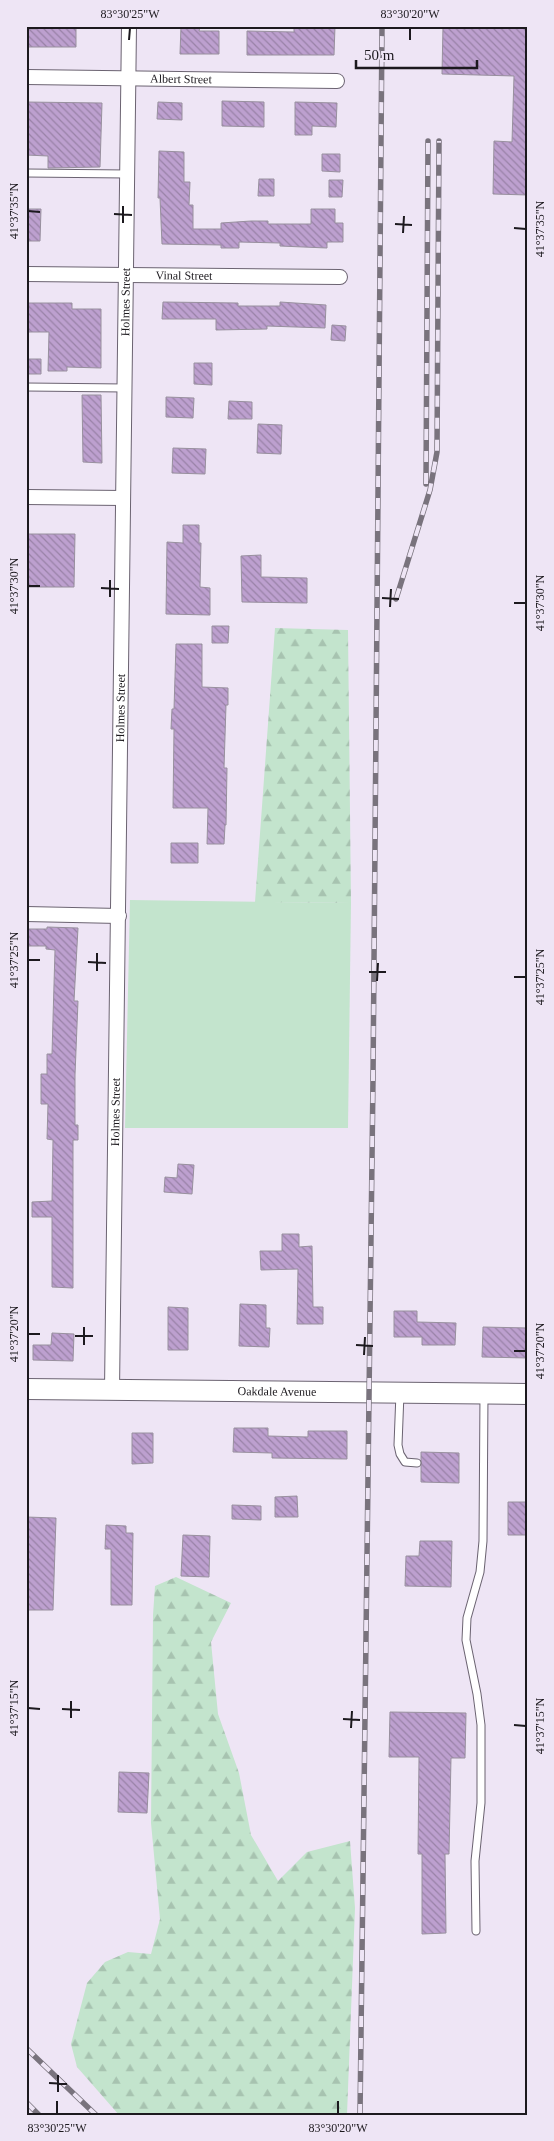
<svg xmlns="http://www.w3.org/2000/svg" width="554" height="2141" font-family="Georgia,serif">
<style>
.green{fill:#c3e4cd}
.forest{fill:url(#forest-firs)}
.building{fill:url(#building-back-hatch);stroke:#98909e}
.lines{fill:none;stroke-linecap:round;stroke-linejoin:round}
.lane-casing{stroke:#6b6371;stroke-width:9}
.street-casing{stroke:#6b6371;stroke-width:16}
.secondary-casing{stroke:#6b6371;stroke-width:22}
.lane{stroke:#fff;stroke-width:7}
.street{stroke:#fff;stroke-width:14}
.secondary{stroke:#fff;stroke-width:20}
.rail-casing{stroke:#79737d;stroke-width:5.5}
.rail{stroke:#eee5f5;stroke-width:4;stroke-dasharray:11;stroke-linecap:butt}
.ticks{fill:none;stroke:#1c191e;stroke-width:2}
.labels{text-anchor:middle;dominant-baseline:central;stroke-width:5;stroke-linejoin:round;paint-order:stroke}
.street-label{font-size:12px;fill:#1c191e;stroke:#eee5f5}
.neatline{fill:none;stroke:#1c191e;stroke-width:2}
.ticks-label{font-size:12px;text-anchor:middle;fill:#1c191e}
</style>
<defs>
<pattern id="forest-firs" width="22" height="20" patternUnits="userSpaceOnUse" patternTransform="scale(1.25)"><rect width="22" height="20" fill="#c3e4cd"/><path d="M5 1l3.5 6h-7zM16 11l3.5 6h-7z" fill="#a7c3b0"/></pattern>
<pattern id="building-back-hatch" width="6" height="6" patternUnits="userSpaceOnUse" patternTransform="scale(1.25)"><rect width="6" height="6" fill="#bda0cf"/><path d="M-1 5l2 2M0 0l6 6M5-1l2 2" fill="none" stroke="#9982a7"/></pattern>
</defs>
<rect width="100%" height="100%" fill="#eee5f5"/>
<path class="green" d="M 130,900 L 351,903 L 348,1128 L 125,1128 Z"/>
<path class="forest" d="M 275,628 L 348,630 L 351,903 L 255,902 Z
M 176,1577 L 231,1603 L 211,1642 L 218,1714 L 239,1773 L 251,1835 L 278,1881 L 307,1852 L 350,1841 L 355,1908 L 347,2115 L 119,2115 L 77,2067 L 71,2044 L 87,1983 L 105,1962 L 128,1952 L 151,1954 L 160,1919 L 151,1823 L 153,1615 L 155,1586 Z"/>
<path class="building" d="M 36,26 L 76,26 L 76,47 L 27,47 L 27,29 L 36,29 Z
M 181,26 L 200,27 L 199,31 L 219,31 L 219,54 L 180,54 Z
M 335,26 L 334,55 L 247,55 L 247,31 L 294,32 L 294,27 Z
M 443,26 L 528,26 L 528,195 L 493,194 L 494,141 L 512,142 L 514,76 L 442,74 Z
M 222,101 L 264,102 L 264,127 L 222,126 Z
M 26,102 L 102,103 L 100,167 L 48,168 L 48,156 L 26,155 Z
M 158,102 L 182,103 L 182,120 L 157,119 Z
M 295,102 L 337,103 L 336,127 L 312,126 L 312,135 L 295,135 Z
M 159,151 L 184,152 L 184,182 L 190,182 L 189,205 L 193,205 L 193,229 L 221,229 L 221,223 L 251,221 L 268,221 L 268,224 L 311,224 L 311,209 L 335,209 L 335,223 L 343,223 L 343,242 L 327,242 L 327,248 L 280,246 L 280,243 L 239,242 L 239,248 L 221,248 L 221,245 L 162,244 L 160,198 L 158,198 Z
M 322,154 L 340,154 L 340,172 L 322,171 Z
M 259,179 L 274,179 L 274,196 L 258,196 Z
M 329,180 L 343,180 L 342,197 L 329,197 Z
M 26,209 L 41,209 L 40,241 L 26,241 Z
M 163,302 L 238,303 L 238,306 L 280,306 L 280,302 L 326,305 L 325,328 L 267,326 L 267,329 L 216,330 L 216,319 L 162,319 Z
M 26,303 L 72,303 L 72,309 L 101,309 L 101,368 L 67,367 L 67,371 L 48,371 L 49,332 L 26,332 Z
M 332,325 L 346,326 L 345,341 L 331,340 Z
M 26,359 L 41,359 L 41,374 L 26,374 Z
M 194,363 L 212,363 L 212,385 L 194,384 Z
M 82,395 L 101,395 L 102,463 L 83,462 Z
M 166,397 L 194,398 L 193,418 L 166,417 Z
M 229,401 L 252,402 L 252,419 L 228,419 Z
M 258,424 L 282,425 L 281,454 L 257,453 Z
M 173,448 L 206,449 L 205,474 L 172,473 Z
M 183,525 L 199,525 L 199,543 L 201,543 L 200,587 L 210,588 L 210,615 L 166,614 L 167,542 L 183,543 Z
M 26,534 L 75,534 L 74,587 L 26,587 Z
M 261,555 L 261,577 L 307,578 L 307,603 L 242,602 L 241,556 Z
M 212,626 L 229,626 L 228,643 L 212,643 Z
M 176,644 L 202,644 L 202,687 L 228,688 L 228,705 L 226,705 L 224,768 L 227,768 L 226,825 L 225,825 L 224,844 L 207,844 L 208,808 L 173,808 L 174,729 L 171,729 L 172,709 L 174,709 Z
M 171,843 L 198,843 L 198,863 L 171,863 Z
M 47,927 L 78,928 L 74,1001 L 78,1001 L 75,1075 L 75,1125 L 78,1125 L 78,1140 L 73,1140 L 73,1288 L 52,1287 L 52,1217 L 32,1217 L 32,1202 L 52,1201 L 53,1140 L 47,1139 L 48,1104 L 41,1104 L 41,1074 L 47,1074 L 47,1054 L 52,1054 L 55,950 L 46,949 L 46,946 L 26,946 L 26,929 L 47,929 Z
M 178,1164 L 194,1165 L 192,1194 L 164,1192 L 165,1177 L 177,1178 Z
M 282,1234 L 299,1234 L 299,1247 L 312,1246 L 313,1307 L 323,1307 L 323,1324 L 297,1324 L 298,1269 L 261,1270 L 260,1251 L 282,1251 Z
M 240,1304 L 266,1305 L 266,1328 L 270,1328 L 269,1347 L 239,1346 Z
M 168,1307 L 188,1308 L 188,1350 L 168,1350 Z
M 394,1311 L 417,1311 L 417,1322 L 456,1323 L 455,1345 L 422,1345 L 422,1337 L 394,1337 Z
M 483,1327 L 528,1328 L 528,1358 L 482,1357 Z
M 52,1333 L 74,1334 L 73,1361 L 33,1360 L 33,1345 L 51,1345 Z
M 234,1428 L 268,1428 L 268,1436 L 308,1437 L 308,1431 L 347,1431 L 347,1459 L 272,1458 L 272,1453 L 233,1452 Z
M 132,1433 L 153,1433 L 153,1463 L 132,1464 Z
M 421,1452 L 459,1453 L 459,1483 L 421,1482 Z
M 297,1496 L 298,1517 L 275,1517 L 275,1497 Z
M 508,1502 L 528,1502 L 528,1535 L 508,1535 Z
M 232,1505 L 261,1506 L 261,1520 L 232,1519 Z
M 26,1517 L 56,1518 L 53,1610 L 26,1610 Z
M 106,1525 L 126,1526 L 126,1533 L 133,1533 L 132,1605 L 111,1605 L 111,1549 L 105,1549 Z
M 183,1535 L 210,1536 L 209,1577 L 181,1576 Z
M 420,1541 L 452,1541 L 451,1587 L 405,1586 L 406,1556 L 419,1556 Z
M 390,1712 L 466,1713 L 465,1758 L 451,1758 L 449,1854 L 445,1854 L 446,1933 L 422,1934 L 422,1854 L 418,1854 L 419,1757 L 389,1757 Z
M 119,1772 L 149,1773 L 147,1813 L 118,1812 Z"/>
<g class="lines">
<g class="lane-casing">
<path id="lane" d="M 26,173 L 127,174
M 26,387 L 125,388
M 400,1393 L 398,1445 L 400,1454 L 405,1462 L 417,1463
M 476,1931 L 475,1861 L 481,1803 L 481,1725 L 477,1694 L 466,1640 L 467,1618 L 480,1572 L 483,1541 L 484,1394"/>
</g>
<g class="street-casing">
<g id="street">
<path id="s1" d="M 26,77 L 337,81"/>
<path id="s2" d="M 26,274 L 340,277"/>
<path d="M 26,497 L 123,498"/>
<path d="M 26,914 L 119,916"/>
<path id="s3" d="M 112,1390 L 129,26"/>
</g>
</g>
<g class="secondary-casing">
<g id="secondary">
<path id="s4" d="M 26,1389 L 528,1394"/>
</g>
</g>
<use href="#lane" class="lane"/>
<use href="#street" class="street"/>
<use href="#secondary" class="secondary"/>
<g class="rail-casing">
<path id="rail" d="M 426,484 L 428,141
M 396,599 L 430,490 L 437,452 L 439,141
M 26,2048 L 96,2115
M 26,2102 L 39,2115
M 360,2115 L 373,1079 L 382,26"/>
</g>
<use href="#rail" class="rail"/>
</g>
<path class="ticks" d="M 129,40 L 130,28M 410,40 L 410,28M 28,211 L 40,212M 114,214 L 132,215M 123,223 L 123,206M 395,224 L 412,225M 514,228 L 526,229M 403,233 L 404,216M 28,586 L 40,586M 101,588 L 119,589M 110,597 L 110,580M 382,598 L 399,599M 514,603 L 526,603M 390,607 L 391,589M 28,960 L 40,960M 88,962 L 106,963M 97,971 L 97,953M 369,972 L 386,972M 514,977 L 526,977M 377,981 L 378,963M 28,1334 L 40,1334M 75,1336 L 93,1336M 84,1345 L 84,1327M 356,1345 L 373,1346M 514,1351 L 526,1351M 364,1355 L 365,1337M 28,1708 L 40,1709M 62,1709 L 80,1710M 71,1718 L 71,1701M 343,1719 L 360,1720M 514,1725 L 526,1726M 351,1728 L 352,1711M 49,2083 L 67,2084M 58,2092 L 58,2075M 57,2114 L 57,2101M 338,2114 L 338,2101"/>
<g class="labels">
<g class="street-label">
<text stroke="none"><textPath href="#s1" startOffset="155">Albert Street</textPath></text>
<text stroke="none"><textPath href="#s2" startOffset="158">Vinal Street</textPath></text>
<text stroke="none"><textPath href="#s3" startOffset="1088">Holmes Street</textPath></text>
<text stroke="none"><textPath href="#s3" startOffset="682">Holmes Street</textPath></text>
<text stroke="none"><textPath href="#s3" startOffset="278">Holmes Street</textPath></text>
<text stroke="none"><textPath href="#s4" startOffset="251">Oakdale Avenue</textPath></text>
</g>
</g>
<rect width="554" height="2141" fill="none" stroke="#eee5f5" stroke-width="55"/>
<path d="M356 60v8h121v-8" fill="none" stroke="#1c191e" stroke-width="2.5"/>
<text x="364" y="60" font-size="15" fill="#1c191e" stroke="#eee5f5" stroke-width="4" paint-order="stroke">50 m</text>
<rect x="28" y="28" width="498" height="2086" class="neatline"/>
<g class="ticks-label">
<text x="130" y="18">83°30'25"W</text>
<text x="410" y="18">83°30'20"W</text>
<text transform="translate(14 211) rotate(-90)" y="4">41°37'35"N</text>
<text transform="translate(540 229) rotate(-90)" y="4">41°37'35"N</text>
<text transform="translate(14 586) rotate(-90)" y="4">41°37'30"N</text>
<text transform="translate(540 603) rotate(-90)" y="4">41°37'30"N</text>
<text transform="translate(14 960) rotate(-90)" y="4">41°37'25"N</text>
<text transform="translate(540 977) rotate(-90)" y="4">41°37'25"N</text>
<text transform="translate(14 1334) rotate(-90)" y="4">41°37'20"N</text>
<text transform="translate(540 1351) rotate(-90)" y="4">41°37'20"N</text>
<text transform="translate(14 1708) rotate(-90)" y="4">41°37'15"N</text>
<text transform="translate(540 1726) rotate(-90)" y="4">41°37'15"N</text>
<text x="57" y="2132">83°30'25"W</text>
<text x="338" y="2132">83°30'20"W</text>
</g>
</svg>
